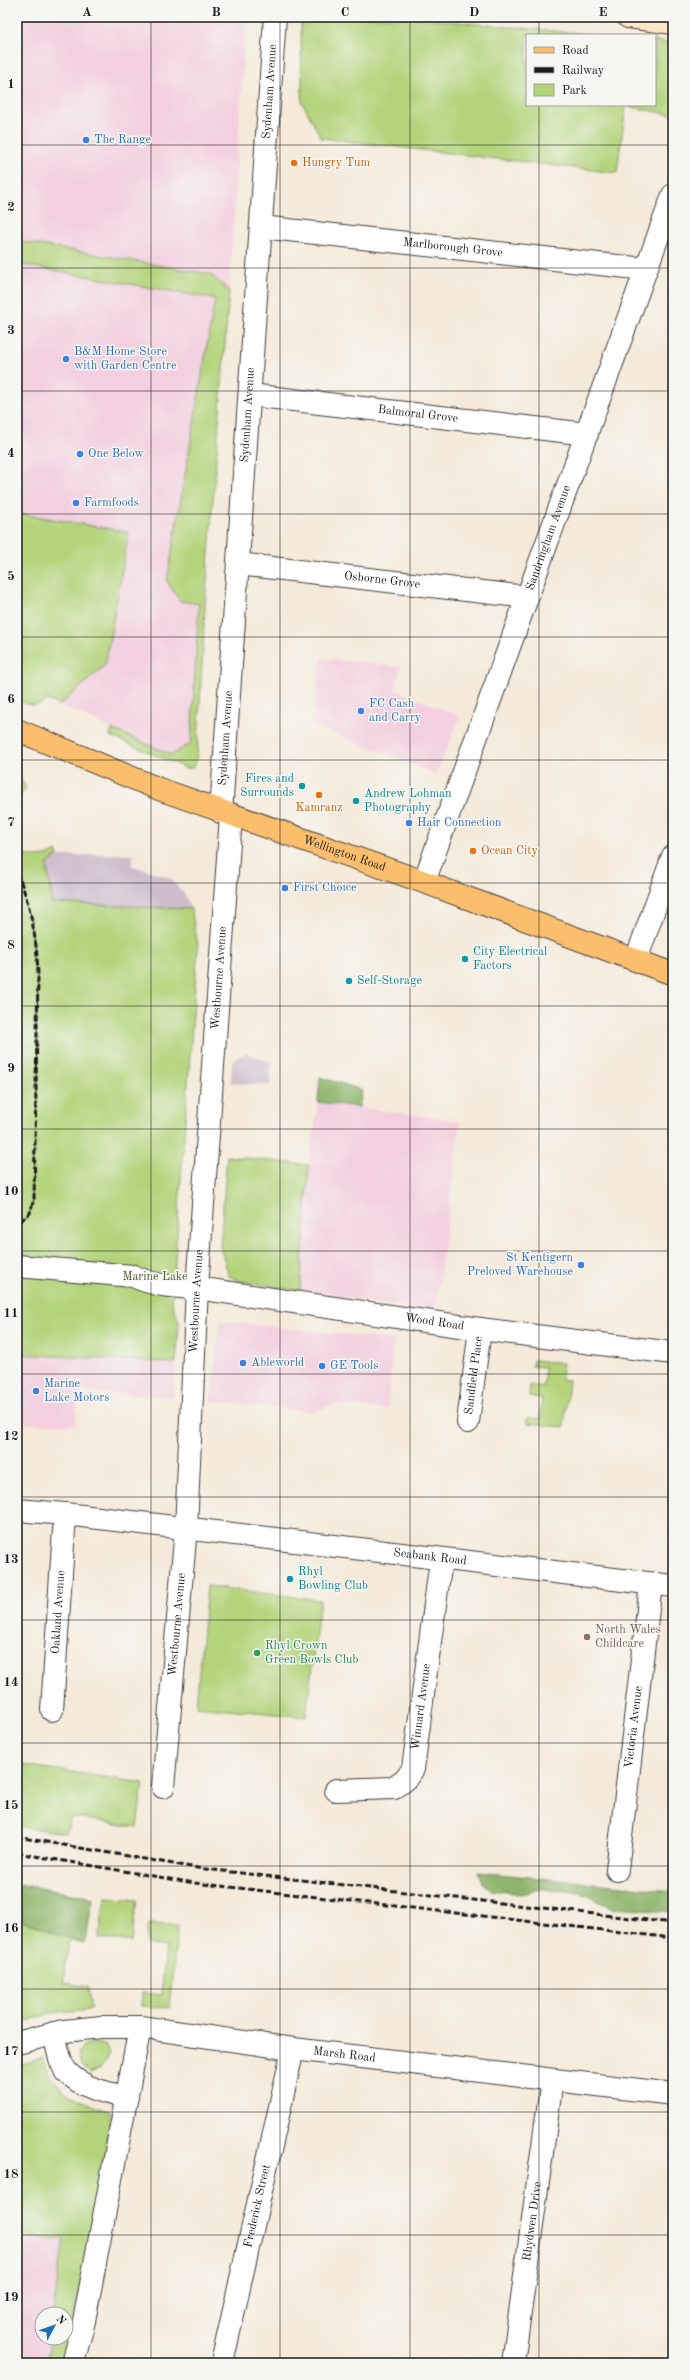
<svg xmlns="http://www.w3.org/2000/svg" width="690" height="2380" font-family="'Old Standard TT',serif">
<style>
.built{fill:#f3cfdf}
.industrial{fill:#cfbdce}
.green{fill:#b4d47c;stroke:#68784c}
.forest{fill:#8fb66c;stroke:#566944}
.lines{fill:none;stroke-linecap:round;stroke-linejoin:round}
.minor-casing{stroke:#3d3b38;stroke-width:24}
.tertiary-casing{stroke:#3d3b38;stroke-width:24}
.secondary-casing{stroke:#3d3b38;stroke-width:24}
.primary-casing{stroke:#3d3b38;stroke-width:24}
.minor{stroke:#fff;stroke-width:22}
.tertiary{stroke:#fff;stroke-width:22}
.secondary{stroke:#fde5c5;stroke-width:22}
.primary{stroke:#fabe6d;stroke-width:22}
.tram{stroke:#1c1c1c;stroke-width:1}
.rail{stroke:#1c1c1c;stroke-width:3;stroke-dasharray:6 3;stroke-linecap:butt}
.grid{fill:none;stroke:#1c1c1c;stroke-width:1;stroke-opacity:0.55}
.shop-dot{fill:#3f7fe0;stroke:#f6f6f2;stroke-width:1.5}
.food-dot{fill:#e8710a;stroke:#f6f6f2;stroke-width:1.5}
.culture-dot{fill:#0f9aa8;stroke:#f6f6f2;stroke-width:1.5}
.education-dot{fill:#8d6e63;stroke:#f6f6f2;stroke-width:1.5}
.leisure-dot{fill:#2e9e5b;stroke:#f6f6f2;stroke-width:1.5}
.labels{text-anchor:middle;dominant-baseline:central;stroke-width:3;stroke-linejoin:round;paint-order:stroke}
.street-label{font-size:12px;fill:#1c1c1c;stroke:#f6f6f2}
.shop-label{font-size:12px;fill:#366cbe;stroke:#f6f6f2;text-anchor:start}
.food-label{font-size:12px;fill:#c56008;stroke:#f6f6f2;text-anchor:start}
.culture-label{font-size:12px;fill:#0d838f;stroke:#f6f6f2;text-anchor:start}
.park-label{font-size:12px;fill:#515c3e;stroke:#f6f6f2}
.education-label{font-size:12px;fill:#785e54;stroke:#f6f6f2;text-anchor:start}
.leisure-label{font-size:12px;fill:#27864d;stroke:#f6f6f2;text-anchor:start}
.neatline{fill:none;stroke:#1c1c1c;stroke-width:1.5}
.grid-label{font-size:13px;text-anchor:middle;font-weight:bold;fill:#1c1c1c}
</style>
<rect width="100%" height="100%" fill="#f6f6f2"/>
<filter id="ink" filterUnits="userSpaceOnUse"><feTurbulence type="fractalNoise" baseFrequency=".025" numOctaves="2"/><feDisplacementMap in="SourceGraphic" scale="8" xChannelSelector="R" yChannelSelector="G"/><feConvolveMatrix kernelMatrix="1 2 1 2 8 2 1 2 1" color-interpolation-filters="sRGB"/></filter>
<filter id="wash" filterUnits="userSpaceOnUse"><feTurbulence type="fractalNoise" baseFrequency=".012" numOctaves="4" result="noise"/><feDisplacementMap in="SourceGraphic" scale="16" xChannelSelector="R" yChannelSelector="G"/><feGaussianBlur stdDeviation="0.9" result="paint"/><feColorMatrix in="noise" values="0 0 0 0 0 0 0 0 0 0 0 0 0 0 0 0 0 1.4 0 .05"/><feComposite in="paint" operator="in"/></filter>
<g filter="url(#wash)">
<rect width="100%" height="100%" fill="#f5eada"/>
<path class="built" d="M 17,17 L 246,17 L 229,291 L 199,604 L 191,744 L 172,755 L 47,700 L 37,705 L 28,705 L 17,700 Z
M 321,658 L 401,667 L 394,690 L 460,716 L 436,774 L 313,725 Z
M 318,1102 L 460,1121 L 435,1312 L 300,1291 L 309,1165 Z
M 220,1321 L 394,1340 L 387,1409 L 334,1404 L 313,1412 L 211,1401 Z
M 17,1354 L 176,1363 L 173,1397 L 79,1391 L 75,1425 L 17,1423 Z
M 17,2237 L 64,2239 L 53,2314 L 42,2314 L 42,2338 L 50,2338 L 47,2363 L 17,2363 Z"/>
<path class="industrial" d="M 109,854 L 134,855 L 131,865 L 170,878 L 185,895 L 191,909 L 51,903 L 47,863 L 58,856 Z
M 245,1053 L 271,1062 L 270,1085 L 231,1083 L 232,1061 Z"/>
<path class="green" d="M 301,17 L 405,17 L 597,35 L 527,35 L 527,105 L 655,105 L 655,41 L 673,44 L 673,115 L 626,106 L 617,173 L 321,138 L 302,102 Z
M 17,241 L 210,274 L 229,291 L 205,605 L 197,759 L 195,766 L 188,769 L 110,736 L 112,729 L 172,755 L 191,743 L 199,604 L 180,601 L 167,581 L 215,299 L 17,264 Z
M 17,513 L 129,532 L 105,665 L 60,705 L 47,700 C 37,708 28,705 17,700 Z
M 17,773 L 26,788 L 17,800 Z
M 17,844 L 21,854 C 33,857 46,859 56,851 L 58,856 L 47,864 L 52,903 L 191,909 L 198,945 L 172,1303 L 179,1322 L 176,1363 L 17,1354 Z
M 227,1156 L 309,1165 L 300,1291 L 240,1281 L 229,1276 L 220,1247 Z
M 533,1360 L 563,1363 L 561,1379 L 569,1380 L 564,1427 L 527,1423 L 527,1418 L 540,1419 L 542,1398 L 529,1396 L 530,1385 L 543,1387 L 545,1367 L 532,1366 Z
M 207,1586 L 320,1600 L 306,1717 L 196,1706 Z
M 17,1764 L 143,1783 L 137,1827 L 71,1817 L 66,1833 L 17,1826 Z
M 17,1884 L 93,1898 L 85,1944 L 69,1941 L 63,1983 L 88,1987 L 91,2009 L 50,2013 L 17,2025 Z
M 105,1897 L 137,1900 L 131,1942 L 99,1938 Z
M 149,1924 L 178,1925 L 169,2008 L 141,2006 L 142,1993 L 161,1995 L 166,1947 L 146,1944 Z
M 93,2043 L 105,2045 L 109,2054 L 101,2068 L 90,2073 L 81,2066 L 78,2053 L 84,2045 Z
M 42,2058 C 59,2096 73,2098 111,2112 L 86,2261 L 63,2363 L 47,2363 L 50,2338 L 66,2338 L 66,2314 L 53,2314 L 64,2239 L 17,2237 L 17,2066 Z"/>
<path class="forest" d="M 320,1077 L 362,1090 L 359,1107 L 318,1102 Z
M 478,1872 L 673,1891 L 673,1912 L 611,1908 L 587,1895 L 570,1891 L 542,1889 L 521,1894 L 492,1890 L 482,1882 Z
M 17,1884 L 93,1898 L 85,1944 L 17,1919 Z"/>
</g>
<g filter="url(#ink)">
<g class="lines">
<g class="minor-casing">
<g id="minor">
<path id="s1" d="M 261,227 L 645,269"/>
<path id="s2" d="M 250,395 L 587,434"/>
<path id="s3" d="M 238,564 L 527,597"/>
<path id="s4" d="M 221,812 L 275,17"/>
<path id="s5" d="M 424,882 L 673,195"/>
<path d="M 636,960 L 673,856"/>
<path id="s6" d="M 17,1266 L 133,1276 C 154,1286 175,1287 197,1288 L 480,1329 L 673,1353"/>
<path id="s7" d="M 468,1422 L 480,1329"/>
<path d="M 17,1510 L 65,1514"/>
<path id="s8" d="M 52,1710 L 65,1514 L 673,1586"/>
<path id="s9" d="M 163,1787 L 186,1528 L 197,1288 L 231,816"/>
<path id="s10" d="M 336,1790 L 394,1788 L 405,1780 L 413,1769 L 441,1560"/>
<path id="s11" d="M 617,1870 L 651,1584"/>
<path d="M 54,2033 C 57,2045 59,2063 67,2072 C 82,2088 106,2093 127,2097"/>
<path d="M 73,2363 L 84,2321 L 140,2027"/>
<path id="s12" d="M 222,2363 L 293,2049"/>
<path id="s13" d="M 513,2363 L 552,2080"/>
</g>
</g>
<g class="tertiary-casing">
<g id="tertiary">
<path id="s14" d="M 17,2043 L 64,2031 L 101,2027 L 140,2027 L 293,2049 L 673,2094"/>
</g>
</g>
<g class="secondary-casing">
<path id="secondary" d="M 628,17 L 673,23"/>
</g>
<g class="primary-casing">
<g id="primary">
<path id="s15" d="M 17,730 L 159,789 L 424,882 L 673,974"/>
</g>
</g>
<use href="#minor" class="minor"/>
<use href="#tertiary" class="tertiary"/>
<use href="#secondary" class="secondary"/>
<use href="#primary" class="primary"/>
<path class="tram" d="M 17,872 C 31,906 37,939 38,976 L 34,1199 L 30,1213 L 17,1224"/>
<path class="rail" d="M 17,872 C 31,906 37,939 38,976 L 34,1199 L 30,1213 L 17,1224
M 17,1837 L 197,1868 L 673,1923
M 17,1853 L 195,1883 L 673,1938"/>
</g>
</g>
<path class="grid" d="M 151,17 L 151,2363M 280,17 L 280,2363M 410,17 L 410,2363M 539,17 L 539,35M 539,105 L 539,2363M 17,145 L 673,145M 17,268 L 673,268M 17,391 L 673,391M 17,514 L 673,514M 17,637 L 673,637M 17,760 L 673,760M 17,883 L 673,883M 17,1006 L 673,1006M 17,1129 L 673,1129M 17,1251 L 673,1251M 17,1374 L 673,1374M 17,1497 L 673,1497M 17,1620 L 673,1620M 17,1743 L 673,1743M 17,1866 L 673,1866M 17,1989 L 673,1989M 17,2112 L 673,2112M 17,2235 L 673,2235"/>
<g class="shop-dot">
<circle cx="86" cy="140" r="4"/>
<circle cx="66" cy="359" r="4"/>
<circle cx="80" cy="454" r="4"/>
<circle cx="76" cy="503" r="4"/>
<circle cx="361" cy="711" r="4"/>
<circle cx="409" cy="823" r="4"/>
<circle cx="285" cy="888" r="4"/>
<circle cx="581" cy="1265" r="4"/>
<circle cx="243" cy="1363" r="4"/>
<circle cx="322" cy="1366" r="4"/>
<circle cx="36" cy="1391" r="4"/>
</g>
<g class="food-dot">
<circle cx="294" cy="163" r="4"/>
<circle cx="319" cy="795" r="4"/>
<circle cx="473" cy="851" r="4"/>
</g>
<g class="culture-dot">
<circle cx="302" cy="786" r="4"/>
<circle cx="356" cy="801" r="4"/>
<circle cx="465" cy="959" r="4"/>
<circle cx="349" cy="981" r="4"/>
<circle cx="290" cy="1579" r="4"/>
</g>
<circle class="education-dot" cx="587" cy="1637" r="4"/>
<circle class="leisure-dot" cx="257" cy="1653" r="4"/>
<g class="labels">
<g class="street-label">
<text stroke="none"><textPath href="#s4" startOffset="722">Sydenham Avenue</textPath></text>
<text stroke="none"><textPath href="#s1" startOffset="193">Marlborough Grove</textPath></text>
<text stroke="none"><textPath href="#s4" startOffset="398">Sydenham Avenue</textPath></text>
<text stroke="none"><textPath href="#s2" startOffset="169">Balmoral Grove</textPath></text>
<text stroke="none"><textPath href="#s5" startOffset="366">Sandringham Avenue</textPath></text>
<text stroke="none"><textPath href="#s3" startOffset="145">Osborne Grove</textPath></text>
<text stroke="none"><textPath href="#s4" startOffset="74">Sydenham Avenue</textPath></text>
<text stroke="none"><textPath href="#s15" startOffset="350">Wellington Road</textPath></text>
<text stroke="none"><textPath href="#s9" startOffset="811">Westbourne Avenue</textPath></text>
<text stroke="none"><textPath href="#s9" startOffset="487">Westbourne Avenue</textPath></text>
<text stroke="none"><textPath href="#s6" startOffset="422">Wood Road</textPath></text>
<text stroke="none"><textPath href="#s7" startOffset="47">Sandfield Place</textPath></text>
<text stroke="none"><textPath href="#s8" startOffset="564">Seabank Road</textPath></text>
<text stroke="none"><textPath href="#s8" startOffset="98">Oakland Avenue</textPath></text>
<text stroke="none"><textPath href="#s9" startOffset="163">Westbourne Avenue</textPath></text>
<text stroke="none"><textPath href="#s10" startOffset="148">Winnard Avenue</textPath></text>
<text stroke="none"><textPath href="#s11" startOffset="144">Victoria Avenue</textPath></text>
<text stroke="none"><textPath href="#s14" startOffset="331">Marsh Road</textPath></text>
<text stroke="none"><textPath href="#s12" startOffset="161">Frederick Street</textPath></text>
<text stroke="none"><textPath href="#s13" startOffset="143">Rhydwen Drive</textPath></text>
</g>
<g class="shop-label">
<text x="94" y="140">The Range</text>
<text x="74" y="352">B&amp;M Home Store<tspan x="74" dy="14">with Garden Centre</tspan></text>
<text x="88" y="454">One Below</text>
<text x="84" y="503">Farmfoods</text>
<text x="369" y="704">FC Cash<tspan x="369" dy="14">and Carry</tspan></text>
<text x="417" y="823">Hair Connection</text>
<text x="293" y="888">First Choice</text>
<text x="573" y="1258" text-anchor="end">St Kentigern<tspan x="573" dy="14">Preloved Warehouse</tspan></text>
<text x="251" y="1363">Ableworld</text>
<text x="330" y="1366">GE Tools</text>
<text x="44" y="1384">Marine<tspan x="44" dy="14">Lake Motors</tspan></text>
</g>
<g class="food-label">
<text x="302" y="163">Hungry Tum</text>
<text x="319" y="808" text-anchor="middle">Kamranz</text>
<text x="481" y="851">Ocean City</text>
</g>
<g class="culture-label">
<text x="294" y="779" text-anchor="end">Fires and<tspan x="294" dy="14">Surrounds</tspan></text>
<text x="364" y="794">Andrew Lohman<tspan x="364" dy="14">Photography</tspan></text>
<text x="473" y="952">City Electrical<tspan x="473" dy="14">Factors</tspan></text>
<text x="357" y="981">Self-Storage</text>
<text x="298" y="1572">Rhyl<tspan x="298" dy="14">Bowling Club</tspan></text>
</g>
<g class="park-label">
<text x="155" y="1277">Marine Lake</text>
</g>
<g class="education-label">
<text x="595" y="1630">North Wales<tspan x="595" dy="14">Childcare</tspan></text>
</g>
<g class="leisure-label">
<text x="265" y="1646">Rhyl Crown<tspan x="265" dy="14">Green Bowls Club</tspan></text>
</g>
</g>
<rect width="690" height="2380" fill="none" stroke="#f6f6f2" stroke-width="44"/>
<rect x="526" y="34" width="130" height="72" fill="#f6f6f2" stroke="#9f9f9c"/>
<rect x="534" y="47" width="20" height="6" fill="#fabe6d" stroke="#9f9f9c"/>
<text x="562" y="54" font-size="12" fill="#1c1c1c">Road</text>
<rect x="534" y="67" width="20" height="6" fill="#1c1c1c" stroke="#9f9f9c"/>
<text x="562" y="74" font-size="12" fill="#1c1c1c">Railway</text>
<rect x="534" y="84" width="20" height="12" fill="#b4d47c" stroke="#9f9f9c"/>
<text x="562" y="94" font-size="12" fill="#1c1c1c">Park</text>
<g transform="translate(54 2326) rotate(49)"><circle r="19" fill="#f6f6f2" stroke="#9f9f9c"/>
<path d="M0-3L7 15L0 10L-7 15Z" fill="#1f6fb2"/>
<text y="-6" font-size="11" font-weight="bold" text-anchor="middle" fill="#1c1c1c">N</text>
</g>
<rect x="22" y="22" width="646" height="2336" class="neatline"/>
<g class="grid-label">
<text x="87" y="16">A</text>
<text x="216" y="16">B</text>
<text x="345" y="16">C</text>
<text x="474" y="16">D</text>
<text x="603" y="16">E</text>
<text x="11" y="88">1</text>
<text x="11" y="211">2</text>
<text x="11" y="334">3</text>
<text x="11" y="457">4</text>
<text x="11" y="580">5</text>
<text x="11" y="703">6</text>
<text x="11" y="826">7</text>
<text x="11" y="949">8</text>
<text x="11" y="1072">9</text>
<text x="11" y="1195">10</text>
<text x="11" y="1317">11</text>
<text x="11" y="1440">12</text>
<text x="11" y="1563">13</text>
<text x="11" y="1686">14</text>
<text x="11" y="1809">15</text>
<text x="11" y="1932">16</text>
<text x="11" y="2055">17</text>
<text x="11" y="2178">18</text>
<text x="11" y="2301">19</text>
</g>
</svg>
